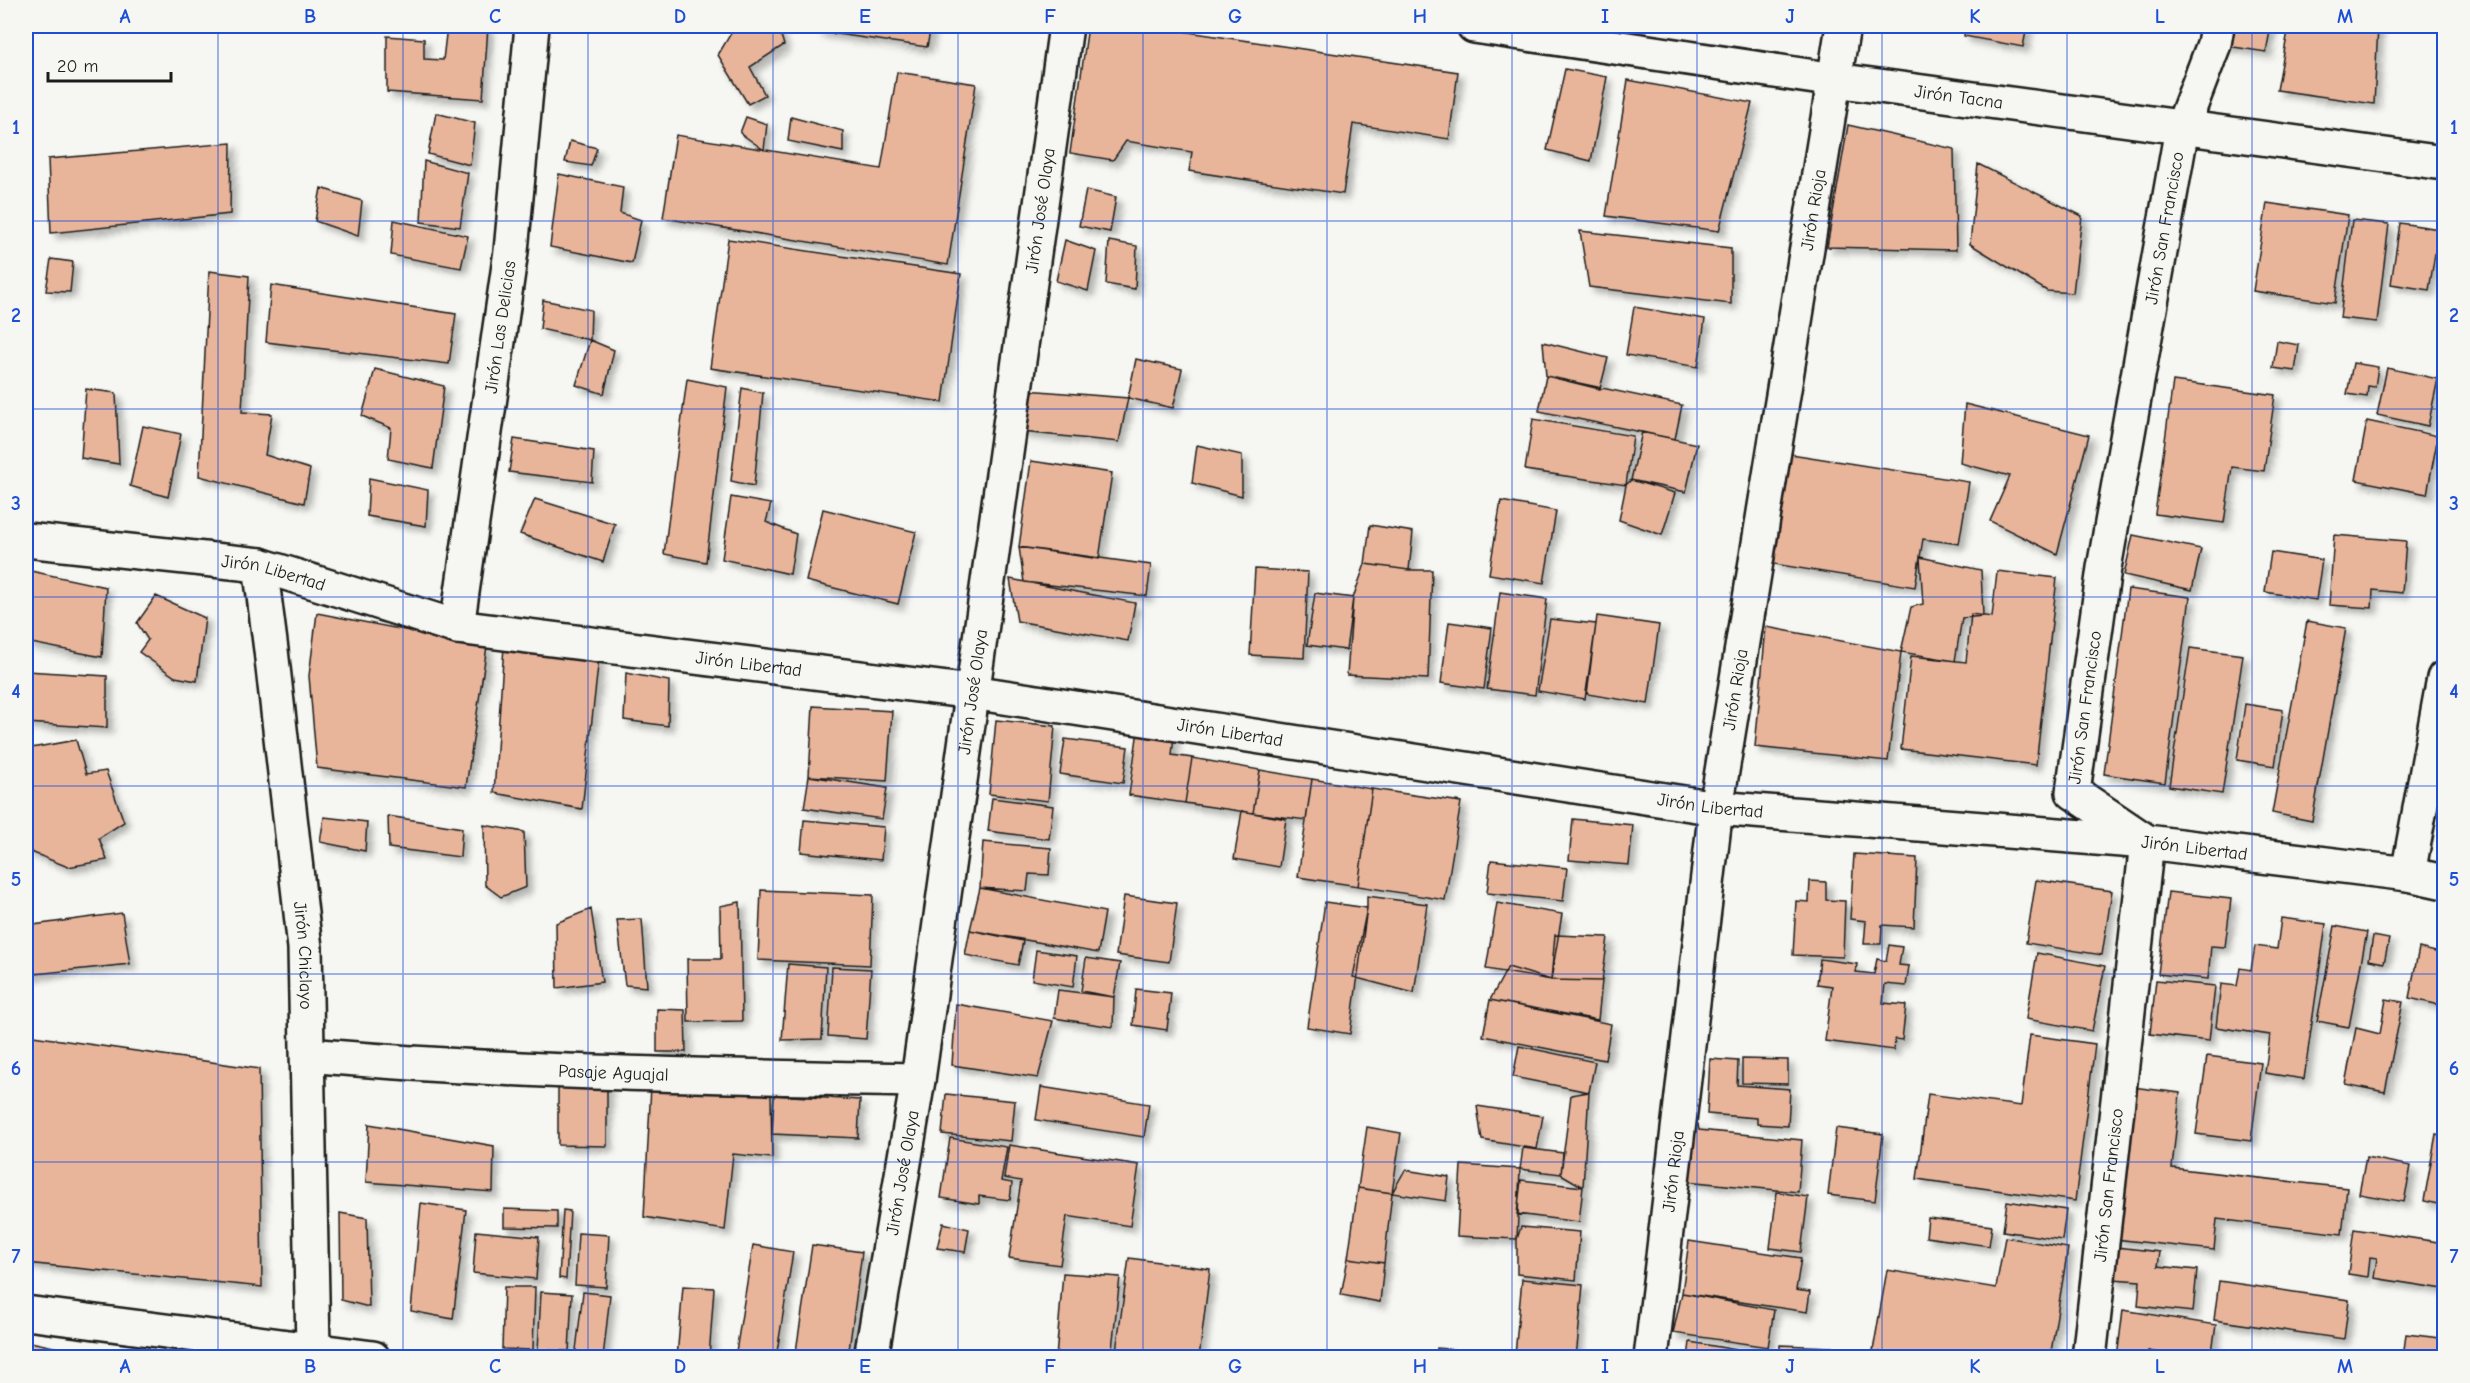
<svg xmlns="http://www.w3.org/2000/svg" width="2470" height="1383" font-family="'Comic Neue',sans-serif">
<style>
.building{fill:#e8b59b;stroke:#1c1c1c;stroke-width:1.5;filter:url(#shadow)}
.lines{fill:none;stroke-linecap:round;stroke-linejoin:round}
.street-casing{stroke:#1c1c1c;stroke-width:38}
.street{stroke:#f6f6f2;stroke-width:33}
.grid{fill:none;stroke:#1d4ed8;stroke-width:1.5;stroke-opacity:0.55}
.labels{text-anchor:middle;dominant-baseline:central;stroke-width:5;stroke-linejoin:round;paint-order:stroke}
.street-label{font-size:18px;fill:#1c1c1c;stroke:#f6f6f2}
.neatline{fill:none;stroke:#1d4ed8;stroke-width:2}
.grid-label{font-size:20px;text-anchor:middle;font-weight:bold;fill:#1d4ed8}
</style>
<defs>
<filter id="shadow"><feDropShadow dx="5.5" dy="5.5" stdDeviation="3" flood-color="#0004"/></filter>
</defs>
<rect width="100%" height="100%" fill="#f6f6f2"/>
<filter id="ink" filterUnits="userSpaceOnUse"><feTurbulence type="fractalNoise" baseFrequency=".0167" numOctaves="2"/><feDisplacementMap in="SourceGraphic" scale="12" xChannelSelector="R" yChannelSelector="G"/><feConvolveMatrix kernelMatrix="1 2 1 2 8 2 1 2 1" color-interpolation-filters="sRGB"/></filter>
<g filter="url(#ink)">
<path class="building" d="M 447,26 L 488,26 L 483,99 L 387,92 L 387,36 L 424,39 L 424,59 L 443,60 Z
M 751,26 L 778,26 L 784,45 L 750,67 L 765,95 L 748,104 L 718,55 L 731,33 Z
M 818,26 L 931,26 L 927,47 L 817,31 Z
M 1088,26 L 1148,26 L 1458,72 L 1449,139 L 1353,124 L 1343,194 L 1189,171 L 1192,152 L 1126,141 L 1113,160 L 1070,153 Z
M 1965,26 L 2027,26 L 2023,47 L 1964,36 Z
M 2217,26 L 2271,26 L 2266,52 L 2214,44 Z
M 2289,26 L 2378,26 L 2374,104 L 2277,90 Z
M 1565,69 L 1607,77 L 1591,161 L 1547,150 Z
M 897,72 L 976,84 L 948,265 L 663,218 L 676,135 L 881,169 Z
M 1628,80 L 1752,103 L 1719,231 L 1606,216 Z
M 436,113 L 475,123 L 470,165 L 428,154 Z
M 746,117 L 767,124 L 764,150 L 740,133 Z
M 791,117 L 843,131 L 843,152 L 788,141 Z
M 1848,125 L 1954,149 L 1956,250 L 1827,247 Z
M 570,141 L 597,148 L 591,166 L 565,162 Z
M 231,143 L 230,214 L 51,233 L 48,159 Z
M 424,161 L 468,173 L 460,227 L 421,222 Z
M 1978,164 L 2082,216 L 2073,293 L 2047,291 L 1970,244 Z
M 559,174 L 623,187 L 620,213 L 641,220 L 632,263 L 550,247 Z
M 321,188 L 362,201 L 358,236 L 315,221 Z
M 1086,190 L 1116,197 L 1110,232 L 1079,226 Z
M 2267,203 L 2348,215 L 2335,303 L 2253,291 Z
M 394,220 L 468,236 L 461,268 L 391,255 Z
M 2352,220 L 2389,224 L 2377,322 L 2340,318 Z
M 2400,223 L 2439,229 L 2429,290 L 2391,284 Z
M 1580,231 L 1731,248 L 1731,304 L 1589,287 Z
M 728,239 L 961,274 L 943,402 L 710,368 Z
M 1065,240 L 1096,251 L 1088,291 L 1056,281 Z
M 1109,241 L 1137,246 L 1135,289 L 1106,284 Z
M 51,259 L 73,262 L 70,292 L 46,291 Z
M 209,271 L 249,276 L 242,412 L 272,414 L 265,455 L 310,469 L 304,503 L 199,476 Z
M 271,285 L 456,314 L 449,364 L 266,342 Z
M 543,300 L 591,310 L 590,340 L 540,329 Z
M 1634,307 L 1705,319 L 1698,367 L 1626,355 Z
M 590,340 L 614,350 L 604,394 L 576,385 Z
M 2277,341 L 2299,345 L 2295,371 L 2273,368 Z
M 1543,342 L 1608,358 L 1600,389 L 1546,376 Z
M 1136,359 L 1182,369 L 1173,408 L 1128,398 Z
M 2353,363 L 2378,367 L 2375,387 L 2368,386 L 2367,397 L 2347,394 Z
M 2387,368 L 2438,379 L 2428,426 L 2377,415 Z
M 375,369 L 444,386 L 433,468 L 388,459 L 391,428 L 362,416 Z
M 1546,376 L 1682,405 L 1675,439 L 1539,411 Z
M 687,379 L 727,387 L 706,562 L 664,554 Z
M 2173,381 L 2275,395 L 2264,471 L 2232,467 L 2224,523 L 2155,514 Z
M 742,388 L 763,393 L 754,486 L 731,481 Z
M 86,389 L 116,393 L 119,464 L 81,458 Z
M 1026,390 L 1128,398 L 1119,442 L 1022,432 Z
M 1965,404 L 2089,435 L 2057,554 L 1990,521 L 2010,476 L 1960,463 Z
M 1533,419 L 1633,436 L 1626,485 L 1525,470 Z
M 2367,421 L 2438,436 L 2427,494 L 2356,480 Z
M 143,426 L 181,434 L 168,497 L 130,486 Z
M 1642,432 L 1697,444 L 1686,492 L 1631,480 Z
M 514,439 L 594,451 L 592,482 L 509,472 Z
M 1197,445 L 1242,455 L 1242,496 L 1192,483 Z
M 1791,454 L 1969,482 L 1959,544 L 1923,539 L 1915,587 L 1774,564 Z
M 1031,461 L 1112,473 L 1099,559 L 1019,547 Z
M 369,478 L 428,490 L 426,526 L 367,516 Z
M 1631,480 L 1675,493 L 1662,535 L 1619,520 L 1626,485 Z
M 731,497 L 771,504 L 766,522 L 796,534 L 790,574 L 722,559 Z
M 535,499 L 615,524 L 603,562 L 520,534 Z
M 1501,501 L 1556,511 L 1544,583 L 1489,574 Z
M 823,509 L 916,532 L 898,604 L 806,581 Z
M 1370,525 L 1413,532 L 1409,570 L 1365,564 Z
M 2133,535 L 2201,549 L 2192,590 L 2124,575 Z
M 2334,535 L 2406,541 L 2402,593 L 2373,590 L 2372,608 L 2329,605 Z
M 1019,547 L 1151,565 L 1147,596 L 1024,582 Z
M 2271,552 L 2322,560 L 2316,600 L 2265,592 Z
M 1920,557 L 1981,570 L 1983,616 L 1962,618 L 1955,661 L 1901,652 L 1911,607 L 1923,604 Z
M 1365,564 L 1409,570 L 1432,570 L 1428,679 L 1347,675 L 1353,598 Z
M 1255,569 L 1308,572 L 1304,658 L 1250,655 Z
M 26,570 L 106,587 L 102,657 L 26,642 Z
M 1997,571 L 2057,578 L 2036,765 L 1901,749 L 1911,656 L 1966,662 L 1971,614 L 1992,617 Z
M 1010,579 L 1135,603 L 1128,641 L 1017,621 Z
M 2128,589 L 2190,597 L 2165,783 L 2104,774 Z
M 1500,592 L 1547,599 L 1535,695 L 1487,689 Z
M 1315,593 L 1353,598 L 1346,650 L 1307,645 Z
M 156,596 L 205,618 L 197,681 L 175,677 L 139,652 L 148,640 L 137,623 Z
M 317,613 L 487,646 L 466,787 L 317,768 L 309,676 Z
M 1597,616 L 1659,625 L 1648,704 L 1587,694 Z
M 1550,619 L 1596,624 L 1585,699 L 1538,691 Z
M 2307,621 L 2346,628 L 2312,821 L 2272,813 Z
M 1449,622 L 1492,628 L 1484,689 L 1441,683 Z
M 1766,627 L 1901,652 L 1888,761 L 1755,747 Z
M 504,646 L 599,657 L 582,809 L 494,793 Z
M 2190,648 L 2243,655 L 2222,794 L 2169,786 Z
M 26,671 L 107,676 L 107,728 L 26,723 Z
M 626,673 L 669,681 L 668,726 L 624,720 Z
M 2245,704 L 2283,710 L 2275,766 L 2237,760 Z
M 813,706 L 892,711 L 887,781 L 809,776 Z
M 996,720 L 1055,726 L 1048,801 L 989,794 Z
M 1138,730 L 1174,736 L 1172,755 L 1192,758 L 1185,803 L 1129,795 Z
M 1065,739 L 1128,747 L 1123,783 L 1060,774 Z
M 76,740 L 86,774 L 106,771 L 124,822 L 99,838 L 107,860 L 68,867 L 26,850 L 26,749 Z
M 1192,758 L 1260,770 L 1253,813 L 1185,803 Z
M 1260,770 L 1312,779 L 1306,820 L 1253,813 Z
M 809,776 L 887,788 L 882,819 L 804,808 Z
M 1312,779 L 1372,789 L 1358,886 L 1298,877 Z
M 1372,789 L 1461,802 L 1445,900 L 1358,886 Z
M 992,798 L 1053,806 L 1049,839 L 988,831 Z
M 1242,811 L 1286,819 L 1279,867 L 1234,859 Z
M 388,816 L 462,828 L 460,857 L 389,848 Z
M 324,817 L 367,822 L 365,851 L 320,842 Z
M 1573,819 L 1633,825 L 1629,865 L 1569,860 Z
M 804,820 L 884,827 L 881,860 L 801,852 Z
M 484,825 L 524,832 L 526,887 L 501,897 L 485,885 Z
M 983,842 L 1051,848 L 1049,875 L 1029,874 L 1027,891 L 980,888 Z
M 1854,854 L 1917,858 L 1914,927 L 1882,925 L 1881,944 L 1864,944 L 1866,921 L 1850,919 Z
M 1491,860 L 1567,868 L 1563,901 L 1487,893 Z
M 2036,880 L 2112,891 L 2102,955 L 2026,943 Z
M 1810,881 L 1826,882 L 1826,900 L 1845,901 L 1843,957 L 1793,955 L 1796,901 L 1809,902 Z
M 980,888 L 1105,912 L 1098,953 L 970,930 Z
M 761,890 L 873,895 L 870,965 L 758,960 Z
M 2168,892 L 2231,899 L 2225,947 L 2211,946 L 2208,979 L 2158,974 Z
M 1124,896 L 1177,903 L 1169,962 L 1116,955 Z
M 1367,896 L 1427,904 L 1414,993 L 1353,977 L 1367,908 Z
M 740,902 L 742,1021 L 688,1022 L 687,959 L 721,959 L 720,906 Z
M 1325,902 L 1367,908 L 1350,1034 L 1307,1027 Z
M 1497,903 L 1562,914 L 1551,980 L 1486,969 Z
M 591,909 L 602,982 L 557,988 L 556,923 Z
M 122,913 L 130,964 L 26,975 L 26,926 Z
M 2281,918 L 2326,924 L 2304,1079 L 2265,1073 L 2270,1035 L 2216,1027 L 2221,984 L 2237,986 L 2240,968 L 2251,970 L 2255,946 L 2277,949 Z
M 642,919 L 647,987 L 625,985 L 617,920 Z
M 2335,926 L 2367,932 L 2349,1027 L 2317,1021 Z
M 970,930 L 1023,941 L 1018,965 L 965,955 Z
M 1555,935 L 1608,937 L 1602,981 L 1551,980 Z
M 2373,936 L 2389,939 L 2384,963 L 2369,960 Z
M 1889,945 L 1902,947 L 1899,965 L 1909,966 L 1906,986 L 1885,984 L 1883,1003 L 1906,1005 L 1902,1040 L 1895,1039 L 1894,1050 L 1825,1041 L 1832,986 L 1817,984 L 1820,959 L 1857,964 L 1856,972 L 1874,974 L 1877,959 L 1886,961 Z
M 2419,948 L 2444,954 L 2444,1006 L 2409,998 Z
M 1036,950 L 1077,956 L 1073,987 L 1032,980 Z
M 2037,953 L 2105,966 L 2092,1031 L 2026,1019 Z
M 1086,958 L 1120,963 L 1114,997 L 1081,991 Z
M 788,964 L 826,967 L 822,1039 L 782,1040 Z
M 832,967 L 871,969 L 866,1039 L 828,1036 Z
M 1508,967 L 1551,980 L 1602,981 L 1598,1020 L 1490,1000 Z
M 2156,980 L 2215,986 L 2209,1041 L 2150,1034 Z
M 1136,989 L 1171,993 L 1167,1030 L 1133,1025 Z
M 1058,990 L 1114,997 L 1113,1027 L 1054,1018 Z
M 2386,999 L 2403,1002 L 2385,1092 L 2345,1084 L 2356,1028 L 2380,1034 Z
M 1490,1000 L 1611,1024 L 1605,1060 L 1483,1036 Z
M 956,1004 L 1053,1021 L 1038,1078 L 952,1065 Z
M 657,1009 L 685,1010 L 686,1052 L 657,1052 Z
M 26,1035 L 259,1069 L 262,1287 L 26,1263 Z
M 2030,1035 L 2095,1044 L 2075,1201 L 1917,1179 L 1928,1094 L 2021,1106 Z
M 1519,1046 L 1595,1062 L 1589,1092 L 1513,1077 Z
M 2207,1056 L 2261,1063 L 2251,1141 L 2196,1134 Z
M 1710,1059 L 1738,1061 L 1737,1085 L 1790,1089 L 1788,1126 L 1757,1124 L 1757,1118 L 1707,1114 Z
M 1742,1059 L 1788,1060 L 1788,1084 L 1742,1083 Z
M 558,1084 L 607,1084 L 607,1146 L 558,1145 Z
M 651,1086 L 771,1093 L 772,1158 L 733,1154 L 725,1230 L 644,1217 Z
M 1041,1087 L 1149,1104 L 1144,1137 L 1036,1120 Z
M 2132,1087 L 2180,1093 L 2172,1168 L 2347,1188 L 2342,1234 L 2217,1219 L 2214,1250 L 2115,1239 Z
M 1589,1092 L 1583,1187 L 1561,1174 L 1571,1095 Z
M 946,1094 L 1015,1101 L 1011,1141 L 942,1134 Z
M 774,1095 L 860,1100 L 858,1138 L 772,1134 Z
M 1477,1106 L 1543,1116 L 1537,1149 L 1482,1140 Z
M 369,1124 L 494,1146 L 493,1192 L 366,1182 Z
M 1698,1124 L 1699,1130 L 1802,1140 L 1798,1192 L 1686,1181 L 1692,1125 Z
M 1367,1127 L 1401,1133 L 1392,1193 L 1358,1188 Z
M 1836,1128 L 1883,1134 L 1875,1201 L 1828,1195 Z
M 2436,1134 L 2444,1136 L 2444,1205 L 2424,1201 Z
M 950,1138 L 1007,1147 L 1001,1181 L 1012,1183 L 1010,1200 L 979,1196 L 979,1204 L 941,1198 Z
M 1009,1145 L 1139,1165 L 1130,1226 L 1067,1216 L 1060,1265 L 1009,1258 L 1021,1181 L 1004,1178 Z
M 1523,1148 L 1563,1153 L 1561,1174 L 1520,1169 Z
M 2366,1157 L 2411,1166 L 2404,1202 L 2359,1194 Z
M 1461,1165 L 1520,1169 L 1517,1239 L 1457,1236 Z
M 1405,1170 L 1449,1177 L 1446,1201 L 1392,1193 Z
M 1521,1180 L 1583,1187 L 1579,1222 L 1517,1214 Z
M 1358,1188 L 1392,1193 L 1384,1263 L 1348,1258 Z
M 1777,1192 L 1808,1197 L 1801,1252 L 1770,1248 Z
M 2007,1201 L 2066,1210 L 2062,1240 L 2003,1231 Z
M 421,1203 L 466,1210 L 453,1319 L 411,1311 Z
M 504,1209 L 557,1211 L 557,1228 L 504,1227 Z
M 563,1210 L 570,1211 L 566,1279 L 559,1278 Z
M 340,1213 L 367,1218 L 369,1307 L 341,1300 Z
M 1928,1218 L 1992,1226 L 1989,1246 L 1926,1237 Z
M 943,1223 L 969,1229 L 965,1252 L 937,1248 Z
M 1521,1227 L 1580,1232 L 1576,1280 L 1517,1274 L 1517,1239 Z
M 2354,1229 L 2444,1243 L 2444,1289 L 2374,1278 L 2377,1258 L 2370,1257 L 2368,1277 L 2348,1274 Z
M 476,1231 L 539,1237 L 536,1279 L 473,1273 Z
M 578,1233 L 609,1235 L 606,1287 L 575,1285 Z
M 2005,1237 L 2068,1248 L 2050,1358 L 1912,1358 L 1873,1351 L 1887,1270 L 1996,1288 Z
M 1689,1241 L 1801,1258 L 1796,1290 L 1810,1292 L 1807,1312 L 1682,1293 Z
M 753,1245 L 793,1252 L 776,1358 L 735,1358 Z
M 812,1245 L 862,1252 L 848,1358 L 795,1358 Z
M 2117,1247 L 2160,1252 L 2158,1266 L 2197,1270 L 2193,1312 L 2138,1306 L 2140,1281 L 2113,1279 Z
M 1129,1258 L 1210,1269 L 1199,1358 L 1115,1358 Z
M 1348,1258 L 1384,1263 L 1380,1302 L 1341,1295 Z
M 1063,1273 L 1120,1277 L 1111,1358 L 1056,1358 Z
M 1522,1279 L 1583,1285 L 1576,1358 L 1436,1358 L 1437,1348 L 1515,1355 Z
M 2219,1281 L 2349,1300 L 2344,1339 L 2214,1320 Z
M 683,1286 L 714,1288 L 709,1358 L 677,1358 Z
M 504,1287 L 535,1287 L 533,1350 L 502,1349 Z
M 541,1292 L 572,1294 L 569,1351 L 538,1350 Z
M 583,1292 L 610,1295 L 603,1358 L 575,1358 Z
M 1682,1293 L 1774,1310 L 1768,1347 L 1673,1333 Z
M 2123,1310 L 2216,1325 L 2211,1358 L 2186,1358 L 2148,1351 L 2147,1358 L 2117,1358 Z
M 2406,1334 L 2440,1338 L 2438,1358 L 2403,1358 Z
M 26,1341 L 104,1358 L 26,1358 Z
M 1690,1342 L 1760,1354 L 1760,1358 L 1688,1358 Z
M 1780,1345 L 1832,1347 L 1832,1358 L 1780,1358 Z"/>
<g class="lines">
<g class="street-casing">
<g id="street">
<path id="s1" d="M 1474,26 L 1835,80 L 2444,163"/>
<path id="s2" d="M 26,540 L 260,565 L 457,627 L 972,692 L 1716,808 L 2147,842 L 2408,874 L 2444,882"/>
<path id="s3" d="M 260,565 L 271,650 L 305,948 L 313,1348"/>
<path id="s4" d="M 457,627 L 511,251 L 532,26"/>
<path d="M 2408,874 L 2444,678"/>
<path id="s5" d="M 308,1055 C 511,1073 714,1076 918,1080"/>
<path d="M 26,1313 L 373,1358"/>
<path id="s6" d="M 871,1358 L 918,1080 L 1066,26"/>
<path id="s7" d="M 1651,1358 L 1716,808 L 1843,26"/>
<path id="s8" d="M 2089,1358 L 2147,842 L 2073,792 L 2104,568 L 2182,128 L 2214,44 L 2217,26"/>
</g>
</g>
<use href="#street" class="street"/>
</g>
</g>
<path class="grid" d="M 218,26 L 218,1358M 403,26 L 403,1358M 588,26 L 588,1358M 773,26 L 773,1358M 958,26 L 958,1358M 1143,26 L 1143,1358M 1327,26 L 1327,1358M 1512,26 L 1512,1358M 1697,26 L 1697,1358M 1882,26 L 1882,1358M 2067,26 L 2067,1358M 2252,26 L 2252,1358M 26,221 L 2444,221M 26,409 L 2444,409M 26,597 L 2444,597M 26,786 L 2444,786M 26,974 L 2444,974M 26,1162 L 2444,1162"/>
<g class="labels">
<g class="street-label">
<text stroke="none"><textPath href="#s1" startOffset="490">Jirón Tacna</textPath></text>
<text stroke="none"><textPath href="#s7" startOffset="1160">Jirón Rioja</textPath></text>
<text stroke="none"><textPath href="#s6" startOffset="1160">Jirón José Olaya</textPath></text>
<text stroke="none"><textPath href="#s8" startOffset="1180">Jirón San Francisco</textPath></text>
<text stroke="none"><textPath href="#s4" startOffset="303">Jirón Las Delicias</textPath></text>
<text stroke="none"><textPath href="#s2" startOffset="250">Jirón Libertad</textPath></text>
<text stroke="none"><textPath href="#s2" startOffset="736">Jirón Libertad</textPath></text>
<text stroke="none"><textPath href="#s7" startOffset="674">Jirón Rioja</textPath></text>
<text stroke="none"><textPath href="#s6" startOffset="674">Jirón José Olaya</textPath></text>
<text stroke="none"><textPath href="#s8" startOffset="694">Jirón San Francisco</textPath></text>
<text stroke="none"><textPath href="#s2" startOffset="1222">Jirón Libertad</textPath></text>
<text stroke="none"><textPath href="#s2" startOffset="1708">Jirón Libertad</textPath></text>
<text stroke="none"><textPath href="#s2" startOffset="2194">Jirón Libertad</textPath></text>
<text stroke="none"><textPath href="#s3" startOffset="393">Jirón Chiclayo</textPath></text>
<text stroke="none"><textPath href="#s5" startOffset="306">Pasaje Aguajal</textPath></text>
<text stroke="none"><textPath href="#s7" startOffset="188">Jirón Rioja</textPath></text>
<text stroke="none"><textPath href="#s6" startOffset="188">Jirón José Olaya</textPath></text>
<text stroke="none"><textPath href="#s8" startOffset="174">Jirón San Francisco</textPath></text>
</g>
</g>
<rect width="2470" height="1383" fill="none" stroke="#f6f6f2" stroke-width="66"/>
<path d="M48 72v9h123v-9" fill="none" stroke="#1c1c1c" stroke-width="3"/>
<text x="57" y="72" font-size="18" fill="#1c1c1c" stroke="#f6f6f2" stroke-width="4.5" paint-order="stroke">20 m</text>
<rect x="33" y="33" width="2404" height="1317" class="neatline"/>
<g class="grid-label">
<text x="125" y="23">A</text>
<text x="310" y="23">B</text>
<text x="495" y="23">C</text>
<text x="680" y="23">D</text>
<text x="865" y="23">E</text>
<text x="1050" y="23">F</text>
<text x="1235" y="23">G</text>
<text x="1420" y="23">H</text>
<text x="1605" y="23">I</text>
<text x="1790" y="23">J</text>
<text x="1975" y="23">K</text>
<text x="2160" y="23">L</text>
<text x="2345" y="23">M</text>
<text x="16" y="134">1</text>
<text x="2454" y="134">1</text>
<text x="16" y="322">2</text>
<text x="2454" y="322">2</text>
<text x="16" y="510">3</text>
<text x="2454" y="510">3</text>
<text x="16" y="698">4</text>
<text x="2454" y="698">4</text>
<text x="16" y="886">5</text>
<text x="2454" y="886">5</text>
<text x="16" y="1075">6</text>
<text x="2454" y="1075">6</text>
<text x="16" y="1263">7</text>
<text x="2454" y="1263">7</text>
<text x="125" y="1373">A</text>
<text x="310" y="1373">B</text>
<text x="495" y="1373">C</text>
<text x="680" y="1373">D</text>
<text x="865" y="1373">E</text>
<text x="1050" y="1373">F</text>
<text x="1235" y="1373">G</text>
<text x="1420" y="1373">H</text>
<text x="1605" y="1373">I</text>
<text x="1790" y="1373">J</text>
<text x="1975" y="1373">K</text>
<text x="2160" y="1373">L</text>
<text x="2345" y="1373">M</text>
</g>
</svg>
